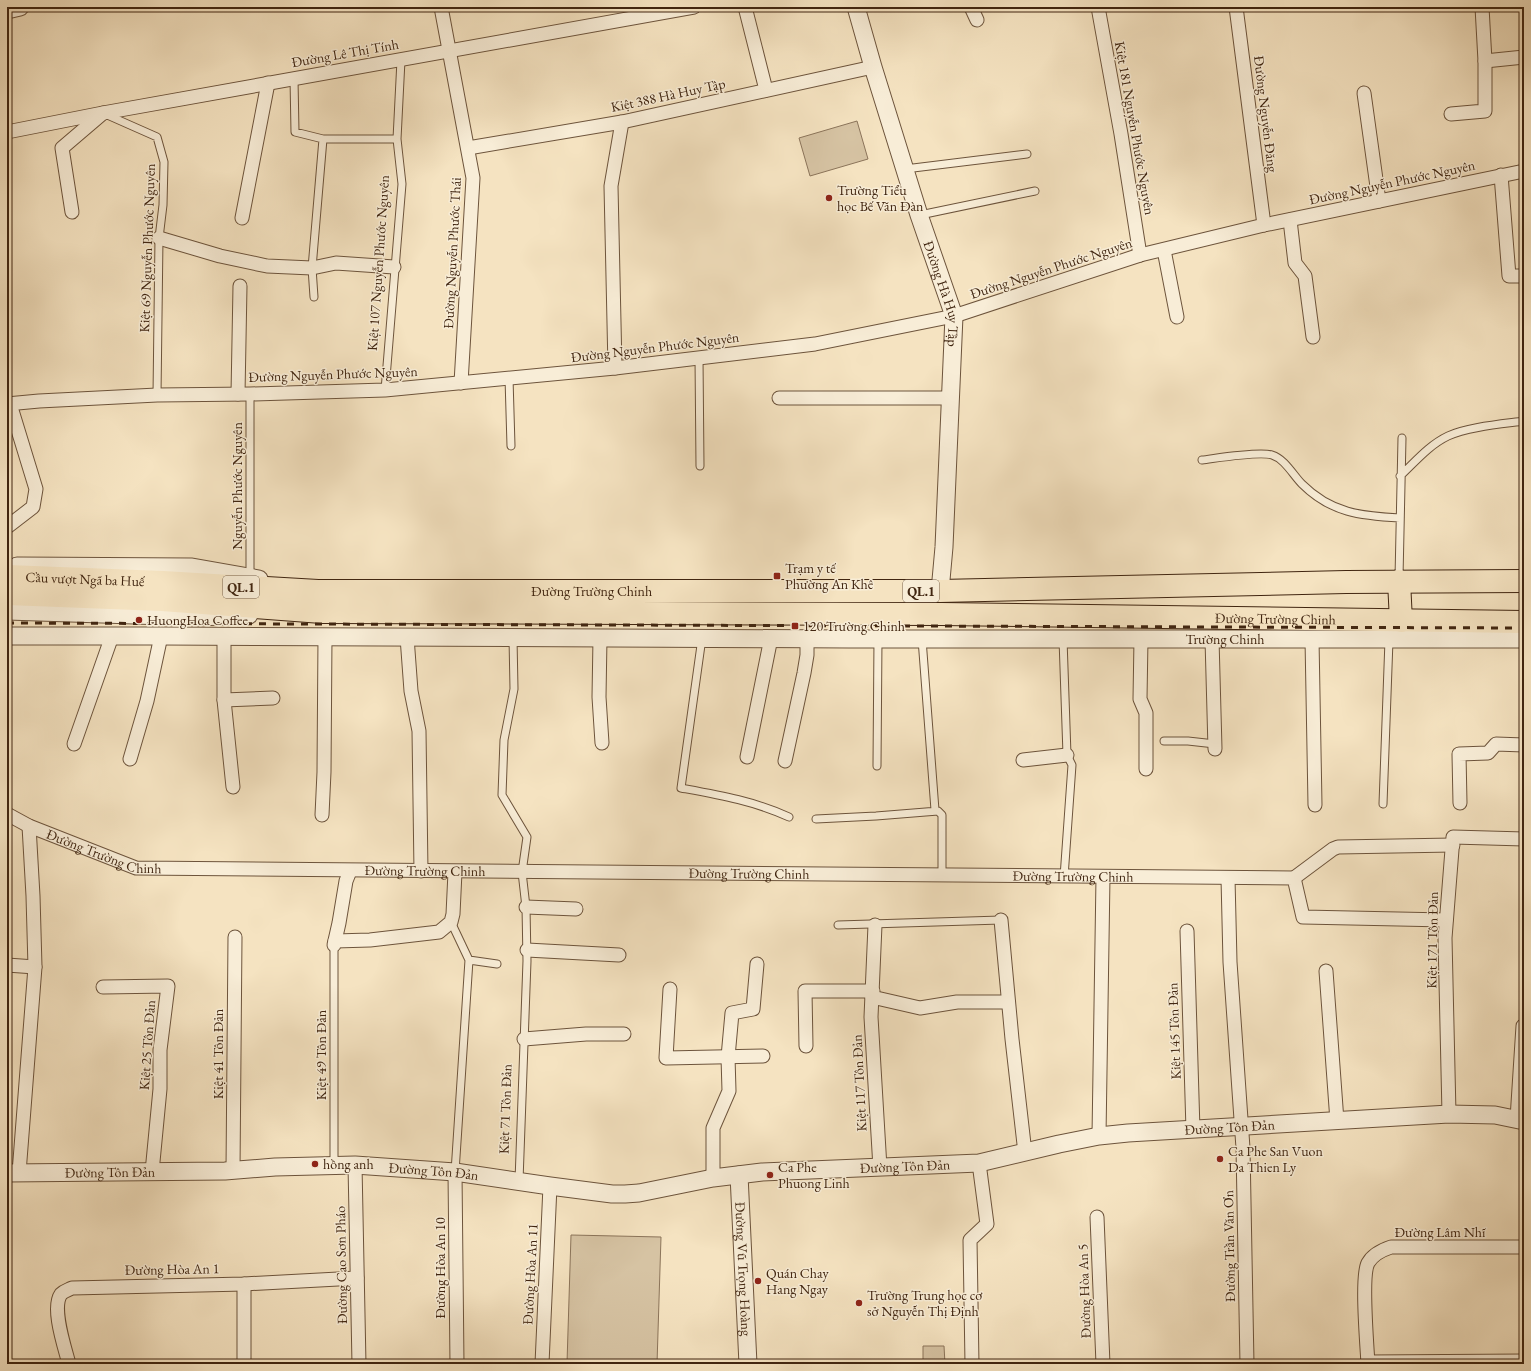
<svg xmlns="http://www.w3.org/2000/svg" width="1531" height="1371" font-family="'EB Garamond',serif">
<style>
.green{fill:#d6c3a3;stroke:#8b745a}
.lines{fill:none;stroke-linecap:round;stroke-linejoin:round}
.service-casing{stroke:#6d543c;stroke-width:9}
.minor-casing{stroke:#6d543c;stroke-width:15}
.tertiary-casing{stroke:#6d543c;stroke-width:19}
.trunk-casing{stroke:#402510;stroke-width:24}
.service{stroke:#f8edd7;stroke-width:7}
.minor{stroke:#f8edd7;stroke-width:13}
.tertiary{stroke:#f8edd7;stroke-width:17}
.trunk{stroke:#f5e3c1;stroke-width:22}
.rail{stroke:#402510;stroke-width:3;stroke-dasharray:7 7;stroke-linecap:butt}
.poi-dot{fill:#8f2418;stroke:#f8edd7;stroke-width:1.5}
.labels{text-anchor:middle;dominant-baseline:central;stroke-width:3;stroke-linejoin:round;paint-order:stroke}
.shield{fill:#f8edd7;stroke:#77614c;stroke-width:1}
.shield-label{font-size:13px;font-weight:bold;fill:#402510}
.street-label{font-size:14px;fill:#402510;stroke:#f8edd7}
.poi-label{font-size:14px;fill:#402510;stroke:#f8edd7;text-anchor:start}
</style>
<rect width="100%" height="100%" fill="#f5e3c1"/>
<filter id="stains"><feTurbulence type="fractalNoise" baseFrequency=".005" numOctaves="4"/><feColorMatrix values="0 0 0 0 .2 0 0 0 0 .09 0 0 0 0 .02 0 0 0 .5 -.17"/></filter>
<radialGradient id="worn" r=".72"><stop offset=".6" stop-color="#630" stop-opacity="0"/><stop offset="1" stop-color="#630" stop-opacity=".3"/></radialGradient>
<path class="green" d="M 857,121 L 868,159 L 810,176 L 799,138 Z
M 571,1235 L 661,1237 L 657,1364 L 567,1363 Z
M 923,1346 L 944,1346 L 945,1364 L 923,1364 Z"/>
<g class="lines">
<g class="service-casing">
<path id="service" d="M 294,79 L 295,132 L 323,139 L 312,268 L 314,297
M 105,114 L 157,137 L 164,162 L 163,205 L 159,238 L 157,395
M 323,139 L 397,139 L 402,184 L 385,390
M 397,139 L 401,60
M 905,169 L 1027,154
M 920,215 L 1035,191
M 699,358 L 700,466
M 509,378 L 511,446
M 1202,460 C 1218,458 1259,451 1272,455 C 1285,459 1293,475 1302,484 C 1331,513 1361,516 1400,518
M 1400,476 C 1415,462 1429,445 1448,436 C 1467,427 1502,424 1524,421
M 250,577 L 250,394
M 1399,578 L 1402,438
M 513,638 L 514,689 L 504,740 L 502,795 L 527,837 L 522,872 L 526,907 L 527,961 L 519,1181
M 702,638 L 681,788 C 719,795 754,801 789,817
M 922,639 L 935,810
M 1063,639 L 1067,755 L 1072,765 L 1064,877
M 1164,741 L 1188,741 L 1215,744
M 877,766 L 878,639
M 1383,804 L 1389,640
M 816,819 L 876,816 L 938,811 L 942,815 L 942,876
M 451,922 L 469,960 L 455,1172
M 838,925 L 1001,920
M 334,945 L 334,1165
M 469,960 L 497,964"/>
</g>
<g class="minor-casing">
<g id="minor">
<path d="M 441,7 L 473,178 L 461,383"/>
<path d="M 745,7 L 766,90"/>
<path d="M 971,7 L 977,20"/>
<path d="M 1098,7 L 1121,134 L 1140,255"/>
<path d="M 1236,7 L 1264,225"/>
<path d="M 1485,61 L 1524,57"/>
<path d="M 1364,93 L 1379,201"/>
<path d="M 1451,114 L 1485,111 L 1485,61 L 1482,7"/>
<path d="M 7,132 L 103,113 L 694,7"/>
<path d="M 468,148 L 622,122 L 873,67"/>
<path d="M 1501,175 L 1509,276 L 1524,276"/>
<path d="M 72,212 L 62,148 L 103,113"/>
<path d="M 242,218 L 268,83"/>
<path d="M 1290,220 L 1295,263 L 1305,276 L 1313,337"/>
<path d="M 159,238 L 220,256 L 267,266 L 312,268 L 336,263 L 394,267"/>
<path d="M 1164,250 L 1177,317"/>
<path d="M 615,368 L 611,186 L 622,122"/>
<path d="M 238,394 L 240,286"/>
<path d="M 779,398 L 951,398"/>
<path d="M 7,404 L 39,401 L 157,395 L 250,394 L 385,390 L 615,368 L 815,344 L 954,316 L 1140,255 L 1264,225 L 1524,171"/>
<path d="M 7,527 L 33,507 L 36,489 L 10,404"/>
<path d="M 224,636 L 224,700 L 233,787"/>
<path d="M 407,637 L 411,691 L 419,731 L 421,871"/>
<path d="M 600,638 L 599,697 L 602,743"/>
<path d="M 1141,639 L 1140,699 L 1146,713 L 1146,769"/>
<path d="M 1212,639 L 1215,749"/>
<path d="M 1312,639 L 1315,805"/>
<path d="M 224,700 L 273,698"/>
<path d="M 74,744 L 112,636"/>
<path d="M 747,757 L 771,638"/>
<path d="M 130,759 L 147,701 L 161,636"/>
<path d="M 1023,760 L 1067,755"/>
<path d="M 785,761 L 804,673 L 807,655 L 807,638"/>
<path d="M 1460,803 L 1459,754 L 1488,753 L 1496,744 L 1524,745"/>
<path id="s1" d="M 7,814 L 29,826 L 136,868 L 1294,878 L 1303,917 L 1446,920"/>
<path d="M 322,815 L 324,772 L 325,637"/>
<path d="M 1228,878 L 1230,962 L 1243,1148 L 1247,1364"/>
<path d="M 1294,878 L 1333,849 L 1338,847 L 1453,845"/>
<path d="M 526,907 L 576,909"/>
<path d="M 1001,920 L 1012,1039 L 1025,1153"/>
<path d="M 875,925 L 871,1017 L 880,1168"/>
<path d="M 1187,931 L 1193,1130"/>
<path d="M 335,941 L 370,940 L 439,932 L 451,922 L 453,914 L 455,872"/>
<path d="M 334,945 L 339,923 L 346,881 L 350,871"/>
<path d="M 527,950 L 619,955"/>
<path d="M 7,965 L 35,967"/>
<path d="M 1326,971 L 1337,1121"/>
<path d="M 103,987 L 168,986 L 160,1050 L 160,1089 L 152,1172"/>
<path d="M 670,989 L 666,1058 L 763,1056"/>
<path d="M 872,997 L 920,1008 L 957,1002 L 1008,1002"/>
<path d="M 524,1039 L 586,1034 L 624,1034"/>
<path d="M 806,1046 L 805,991 L 873,991"/>
<path d="M 1449,1114 L 1445,938 L 1453,837 L 1524,839"/>
<path d="M 1517,1119 L 1523,1026"/>
<path d="M 1099,1136 L 1103,877"/>
<path d="M 355,1165 L 359,1364"/>
<path d="M 233,1170 L 235,937"/>
<path d="M 455,1172 L 457,1364"/>
<path d="M 19,1173 L 35,967 L 33,896 L 29,826"/>
<path d="M 713,1178 L 713,1128 L 729,1091 L 728,1057 L 732,1013 L 753,1009 L 757,964"/>
<path d="M 1097,1217 L 1103,1364"/>
<path d="M 244,1284 L 244,1364"/>
<path d="M 1367,1362 L 1524,1361"/>
<path d="M 69,1364 C 65,1348 51,1308 61,1294 C 64,1291 68,1290 72,1288 L 244,1284 L 357,1278"/>
<path d="M 542,1364 L 550,1186"/>
<path d="M 972,1364 L 970,1240 L 987,1224 L 979,1163"/>
<path d="M 1368,1364 C 1367,1345 1361,1276 1368,1263 C 1373,1254 1382,1250 1391,1247 L 1524,1247"/>
</g>
</g>
<g class="tertiary-casing">
<g id="tertiary">
<path id="s2" d="M 856,7 L 873,67 L 919,215 L 954,316 L 944,547 L 940,591"/>
<path d="M 7,10 L 20,7"/>
<path d="M 17,566 L 192,567 L 259,579"/>
<path d="M 7,611 L 197,617 L 249,615"/>
<path id="s3" d="M 7,636 L 161,636 L 849,639 L 1524,639"/>
<path id="s4" d="M 7,1173 L 225,1171 L 275,1167 L 355,1165 L 455,1172 L 550,1186 L 612,1194 L 625,1194 L 639,1193 L 713,1178 L 762,1172 L 979,1163 L 1059,1144 L 1099,1136 L 1128,1133 L 1449,1114 L 1495,1115 L 1524,1121"/>
<path id="s5" d="M 739,1175 L 748,1364"/>
</g>
</g>
<g class="trunk-casing">
<g id="trunk">
<path id="s6" d="M 7,576 L 163,582 L 318,591 L 940,591 L 1346,582 L 1524,581"/>
<path d="M 1399,581 L 1401,621"/>
<path id="s7" d="M 7,594 L 162,600 L 322,612 L 942,614 L 1524,622"/>
</g>
</g>
<use href="#service" class="service"/>
<use href="#minor" class="minor"/>
<use href="#tertiary" class="tertiary"/>
<use href="#trunk" class="trunk"/>
<path class="rail" d="M 7,623 L 1524,628"/>
</g>
<g class="poi-dot">
<circle cx="829" cy="198" r="4"/>
<rect x="773" y="572" width="8" height="8" rx="2"/>
<circle cx="139" cy="620" r="4"/>
<rect x="791" y="622" width="8" height="8" rx="2"/>
<circle cx="1220" cy="1159" r="4"/>
<circle cx="315" cy="1164" r="4"/>
<circle cx="770" cy="1175" r="4"/>
<circle cx="758" cy="1281" r="4"/>
<circle cx="859" cy="1303" r="4"/>
</g>
<g class="labels">
<g class="shield">
<rect x="223" y="576" width="36" height="22" rx="3"/>
<rect x="903" y="580" width="36" height="22" rx="3"/>
</g>
<g class="shield-label">
<text x="241" y="587">QL.1</text>
<text x="921" y="591">QL.1</text>
</g>
<g class="street-label">
<text transform="translate(345 53) rotate(-10)">Đường Lê Thị Tính</text>
<text transform="translate(668 95) rotate(-12)">Kiệt 388 Hà Huy Tập</text>
<text transform="translate(1266 114) rotate(83)">Đường Nguyễn Đăng</text>
<text transform="translate(1135 128) rotate(80)">Kiệt 181 Nguyễn Phước Nguyên</text>
<text transform="translate(1392 182) rotate(-12)">Đường Nguyễn Phước Nguyên</text>
<text transform="translate(147 248) rotate(-88)">Kiệt 69 Nguyễn Phước Nguyên</text>
<text transform="translate(452 253) rotate(-87)">Đường Nguyễn Phước Thái</text>
<text transform="translate(378 263) rotate(-86)">Kiệt 107 Nguyễn Phước Nguyên</text>
<text transform="translate(1051 268) rotate(-18)">Đường Nguyễn Phước Nguyên</text>
<text stroke="none"><textPath href="#s2" startOffset="300">Đường Hà Huy Tập</textPath></text>
<text transform="translate(655 347) rotate(-7)">Đường Nguyễn Phước Nguyên</text>
<text transform="translate(333 374) rotate(-2)">Đường Nguyễn Phước Nguyên</text>
<text transform="translate(237 486) rotate(-90)">Nguyễn Phước Nguyên</text>
<text stroke="none"><textPath href="#s6" startOffset="78">Cầu vượt Ngã ba Huế</textPath></text>
<text stroke="none"><textPath href="#s6" startOffset="585">Đường Trường Chinh</textPath></text>
<text stroke="none"><textPath href="#s7" startOffset="1269">Đường Trường Chinh</textPath></text>
<text stroke="none"><textPath href="#s3" startOffset="1218">Trường Chinh</textPath></text>
<text stroke="none"><textPath href="#s1" startOffset="105">Đường Trường Chinh</textPath></text>
<text stroke="none"><textPath href="#s1" startOffset="429">Đường Trường Chinh</textPath></text>
<text stroke="none"><textPath href="#s1" startOffset="753">Đường Trường Chinh</textPath></text>
<text stroke="none"><textPath href="#s1" startOffset="1077">Đường Trường Chinh</textPath></text>
<text transform="translate(1432 940) rotate(-89)">Kiệt 171 Tôn Đản</text>
<text transform="translate(1174 1031) rotate(-92)">Kiệt 145 Tôn Đản</text>
<text transform="translate(147 1045) rotate(-86)">Kiệt 25 Tôn Đản</text>
<text transform="translate(218 1054) rotate(-90)">Kiệt 41 Tôn Đản</text>
<text transform="translate(321 1055) rotate(-90)">Kiệt 49 Tôn Đản</text>
<text transform="translate(859 1083) rotate(-93)">Kiệt 117 Tôn Đản</text>
<text transform="translate(505 1109) rotate(-88)">Kiệt 71 Tôn Đản</text>
<text stroke="none"><textPath href="#s4" startOffset="1230">Đường Tôn Đản</textPath></text>
<text stroke="none"><textPath href="#s4" startOffset="902">Đường Tôn Đản</textPath></text>
<text stroke="none"><textPath href="#s4" startOffset="427">Đường Tôn Đản</textPath></text>
<text stroke="none"><textPath href="#s4" startOffset="103">Đường Tôn Đản</textPath></text>
<text x="1440" y="1232">Đường Lâm Nhĩ</text>
<text transform="translate(1229 1246) rotate(-91)">Đường Trần Văn Ơn</text>
<text transform="translate(341 1265) rotate(-91)">Đường Cao Sơn Pháo</text>
<text transform="translate(440 1268) rotate(-90)">Đường Hòa An 10</text>
<text transform="translate(172 1269) rotate(-1)">Đường Hòa An 1</text>
<text stroke="none"><textPath href="#s5" startOffset="94">Đường Vũ Trọng Hoàng</textPath></text>
<text transform="translate(530 1274) rotate(-87)">Đường Hòa An 11</text>
<text transform="translate(1084 1291) rotate(-92)">Đường Hòa An 5</text>
</g>
<g class="poi-label">
<text x="837" y="190">Trường Tiểu<tspan x="837" dy="16">học Bế Văn Đàn</tspan></text>
<text x="785" y="568">Trạm y tế<tspan x="785" dy="16">Phường An Khê</tspan></text>
<text x="147" y="620">HuongHoa Coffee</text>
<text x="803" y="626">120 Trường Chinh</text>
<text x="1228" y="1151">Ca Phe San Vuon<tspan x="1228" dy="16">Da Thien Ly</tspan></text>
<text x="323" y="1164">hồng anh</text>
<text x="778" y="1167">Ca Phe<tspan x="778" dy="16">Phuong Linh</tspan></text>
<text x="766" y="1273">Quán Chay<tspan x="766" dy="16">Hang Ngay</tspan></text>
<text x="867" y="1295">Trường Trung học cơ<tspan x="867" dy="16">sở Nguyễn Thị Định</tspan></text>
</g>
</g>
<rect width="1531" height="1371" fill="none" stroke="#f5e3c1" stroke-width="24"/>
<rect x="8" y="8" width="1515" height="1355" fill="none" stroke="#402510" stroke-width="2"/>
<rect x="12" y="12" width="1507" height="1347" fill="none" stroke="#402510"/>
<rect width="100%" height="100%" filter="url(#stains)"/>
<rect width="100%" height="100%" fill="url(#worn)"/>
</svg>
